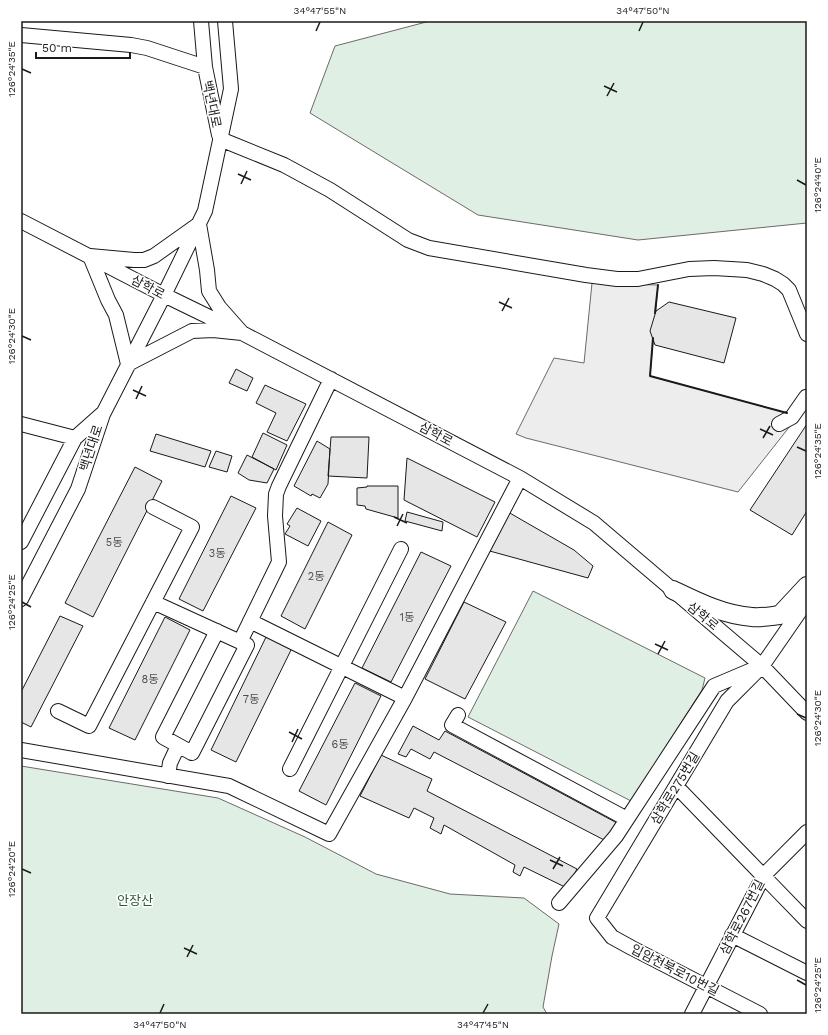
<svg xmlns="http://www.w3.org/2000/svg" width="828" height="1035" font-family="'Work Sans','Noto Sans KR',sans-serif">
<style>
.green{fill:#e0efe3;stroke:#6a6a6a}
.parking{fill:#ededed;stroke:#6a6a6a}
.building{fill:#e6e6e6;stroke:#1a1a1a}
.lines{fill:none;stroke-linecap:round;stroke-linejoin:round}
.minor-casing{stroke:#1a1a1a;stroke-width:16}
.major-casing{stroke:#1a1a1a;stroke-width:20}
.minor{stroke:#fff;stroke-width:14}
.major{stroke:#fff;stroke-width:18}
.wall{stroke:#1a1a1a;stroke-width:2}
.ticks{fill:none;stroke:#1a1a1a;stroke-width:1.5}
.labels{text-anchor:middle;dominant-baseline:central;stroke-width:3;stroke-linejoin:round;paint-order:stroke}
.number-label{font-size:11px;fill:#4d4d4d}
.street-label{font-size:13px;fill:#1a1a1a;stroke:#fff}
.park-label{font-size:13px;fill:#2b5a34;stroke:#fff}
.neatline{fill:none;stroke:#1a1a1a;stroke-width:1.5}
.ticks-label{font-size:10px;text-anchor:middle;fill:#1a1a1a}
</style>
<rect width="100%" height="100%" fill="#fff"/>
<path class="green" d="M 430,21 L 807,21 L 807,223 L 638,240 L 478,215 L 310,113 L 335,46 Z
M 533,591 L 705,678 L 702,690 L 631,801 L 468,717 Z
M 21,766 L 218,798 L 305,837 L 376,874 L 450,894 L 524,898 L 559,924 L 552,956 L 543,1007 L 547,1014 L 21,1014 Z"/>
<path class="parking" d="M 592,283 L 658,285 L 650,376 L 798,416 L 738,492 L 526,438 L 516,434 L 554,358 L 584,363 Z"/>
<path class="building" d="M 669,302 L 736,318 L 724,363 L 655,345 L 650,331 L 656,311 Z
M 236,369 L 253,378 L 247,391 L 229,383 Z
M 265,385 L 306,404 L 287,441 L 267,432 L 276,413 L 256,403 Z
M 807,424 L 807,511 L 792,535 L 750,510 Z
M 263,433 L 287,445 L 276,470 L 252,457 Z
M 156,434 L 211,451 L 205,467 L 150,451 Z
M 331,437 L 369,437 L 367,478 L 328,476 Z
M 317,441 L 330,449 L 328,484 L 320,498 L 312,494 L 311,496 L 294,486 Z
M 216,451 L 232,456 L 227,472 L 209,467 Z
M 247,455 L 274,469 L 267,483 L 249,480 L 238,473 Z
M 407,458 L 495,502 L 477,537 L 404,500 Z
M 135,467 L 162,481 L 93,617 L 65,603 Z
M 367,486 L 398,486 L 398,518 L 366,509 L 365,506 L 357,505 L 357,488 L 367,487 Z
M 231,496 L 256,508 L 203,611 L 179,599 Z
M 297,508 L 321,521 L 308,546 L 285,534 L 290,526 L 287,524 Z
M 407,512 L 443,522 L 442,531 L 405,521 Z
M 508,512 L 574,550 L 593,566 L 588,578 L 486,550 Z
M 328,522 L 352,535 L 305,629 L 281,616 Z
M 421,552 L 451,566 L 391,682 L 362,668 Z
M 464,602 L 506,622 L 465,699 L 425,679 Z
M 60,616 L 83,626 L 31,727 L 21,722 L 21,692 Z
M 165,617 L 190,630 L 135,740 L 109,728 Z
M 267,635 L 292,648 L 236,762 L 211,750 Z
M 355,683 L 381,696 L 326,805 L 299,791 Z
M 413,726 L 439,740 L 445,731 L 617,823 L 610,843 L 434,752 L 430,759 L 411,749 L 406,757 L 398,754 Z
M 381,755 L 432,779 L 427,791 L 577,869 L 567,888 L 524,867 L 520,876 L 513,872 L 515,865 L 444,825 L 441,834 L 430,828 L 434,818 L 414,808 L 409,818 L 360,796 Z"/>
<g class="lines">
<g class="minor-casing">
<path id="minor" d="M 201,21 L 205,67 L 219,135
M 21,35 L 131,45 L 147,48 L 205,67
M 220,139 L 284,165 L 330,190 L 408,240 L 429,248 L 586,275 L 617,279 L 638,279 L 689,269 L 714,268 L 747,270 L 763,274 L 775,279 L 783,284 L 789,290 L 807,334
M 21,221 L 164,295 L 242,333 L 520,478 L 594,523 L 762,666 L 807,713
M 199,224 L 207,270 L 209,291 L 219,307 L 242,333 L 213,330 L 192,331 L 128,364 L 116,315 L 108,300 L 90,256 L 134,260 L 144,260 L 154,256 Z
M 21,424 L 75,438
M 779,424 L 792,417 L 806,397 L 807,398
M 21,542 L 75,438 L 102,414
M 21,599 L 78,489 L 103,414 L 164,295 L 205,211 L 231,89 L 225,21
M 153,602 L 247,645 L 192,753 L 163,737 L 217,631
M 250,621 L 405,698
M 240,642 L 279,562 L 275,516 L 276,494 L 279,486 L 331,379
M 58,711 L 89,726 L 192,527 L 153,507
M 458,715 L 452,725 L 627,819
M 21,750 L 229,786 L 329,834 L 405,698 L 520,478
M 290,769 L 401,549
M 168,776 L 170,763 L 178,746
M 676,786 L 807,921
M 559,903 L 616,836 L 714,686 L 754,669
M 732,935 L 807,973
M 692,1014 L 764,875 L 807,832
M 760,1014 L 632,948 L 612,937 L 597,918 L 727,701 L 762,666 L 807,601"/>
</g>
<g class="major-casing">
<path id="major" d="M 673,590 C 698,602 724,615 752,617 C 761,618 771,616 780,615 L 807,586"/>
</g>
<use href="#minor" class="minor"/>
<use href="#major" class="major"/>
<path class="wall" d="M 655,313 L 658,285
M 653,338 L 650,376 L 787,413"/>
</g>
<path class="ticks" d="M 316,31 L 320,22M 639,31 L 643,22M 22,69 L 31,73M 604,86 L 617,92M 607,96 L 614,83M 238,174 L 251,180M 797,180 L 806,185M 241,184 L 247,171M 499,302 L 512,308M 502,311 L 509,298M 22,336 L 31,340M 133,390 L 146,396M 136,399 L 142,386M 760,429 L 773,435M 763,438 L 770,426M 797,447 L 806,451M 394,517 L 407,523M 397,526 L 403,514M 22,602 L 31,607M 655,644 L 668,650M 658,654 L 665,641M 797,714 L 806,718M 289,732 L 302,739M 292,742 L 298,729M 550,860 L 563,866M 22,869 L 31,873M 553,869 L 560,857M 184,948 L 197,954M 187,957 L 193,945M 797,980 L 806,985M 160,1013 L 164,1004M 483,1013 L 488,1004"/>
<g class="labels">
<g class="number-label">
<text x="114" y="542">5동</text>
<text x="217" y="553">3동</text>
<text x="316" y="576">2동</text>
<text x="407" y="617">1동</text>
<text x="150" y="679">8동</text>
<text x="251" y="699">7동</text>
<text x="340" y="744">6동</text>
</g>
<g class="street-label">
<text transform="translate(212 104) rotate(78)">백년대로</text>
<text transform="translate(148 287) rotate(28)">삼학로</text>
<text transform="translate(436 434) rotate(28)">삼학로</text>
<text transform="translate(91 448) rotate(-72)">백년대로</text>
<text transform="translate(703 616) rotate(40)">삼학로</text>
<text transform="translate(675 788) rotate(-59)">삼학로275번길</text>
<text transform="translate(742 917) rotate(-63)">삼학로267번길</text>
<text transform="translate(675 970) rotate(27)">입암천북로10번길</text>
</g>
<g class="park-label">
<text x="135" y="900">안장산</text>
</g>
</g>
<rect width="828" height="1035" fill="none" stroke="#ffffff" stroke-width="44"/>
<path d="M36 52v6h94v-6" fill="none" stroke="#1a1a1a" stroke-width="2"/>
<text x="42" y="52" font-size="12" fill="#1a1a1a" stroke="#ffffff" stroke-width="3" paint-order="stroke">50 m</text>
<rect x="22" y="22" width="784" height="991" class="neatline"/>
<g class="ticks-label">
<text x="320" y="14">34°47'55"N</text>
<text x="643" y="14">34°47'50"N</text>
<text transform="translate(11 69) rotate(-90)" y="4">126°24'35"E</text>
<text transform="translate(817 185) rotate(-90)" y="4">126°24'40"E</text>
<text transform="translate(11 336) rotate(-90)" y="4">126°24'30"E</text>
<text transform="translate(817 451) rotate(-90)" y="4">126°24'35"E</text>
<text transform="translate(11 602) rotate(-90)" y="4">126°24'25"E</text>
<text transform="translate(817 718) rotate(-90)" y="4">126°24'30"E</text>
<text transform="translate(11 869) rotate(-90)" y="4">126°24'20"E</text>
<text transform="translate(817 985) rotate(-90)" y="4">126°24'25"E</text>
<text x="160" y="1028">34°47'50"N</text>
<text x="483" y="1028">34°47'45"N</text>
</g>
</svg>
